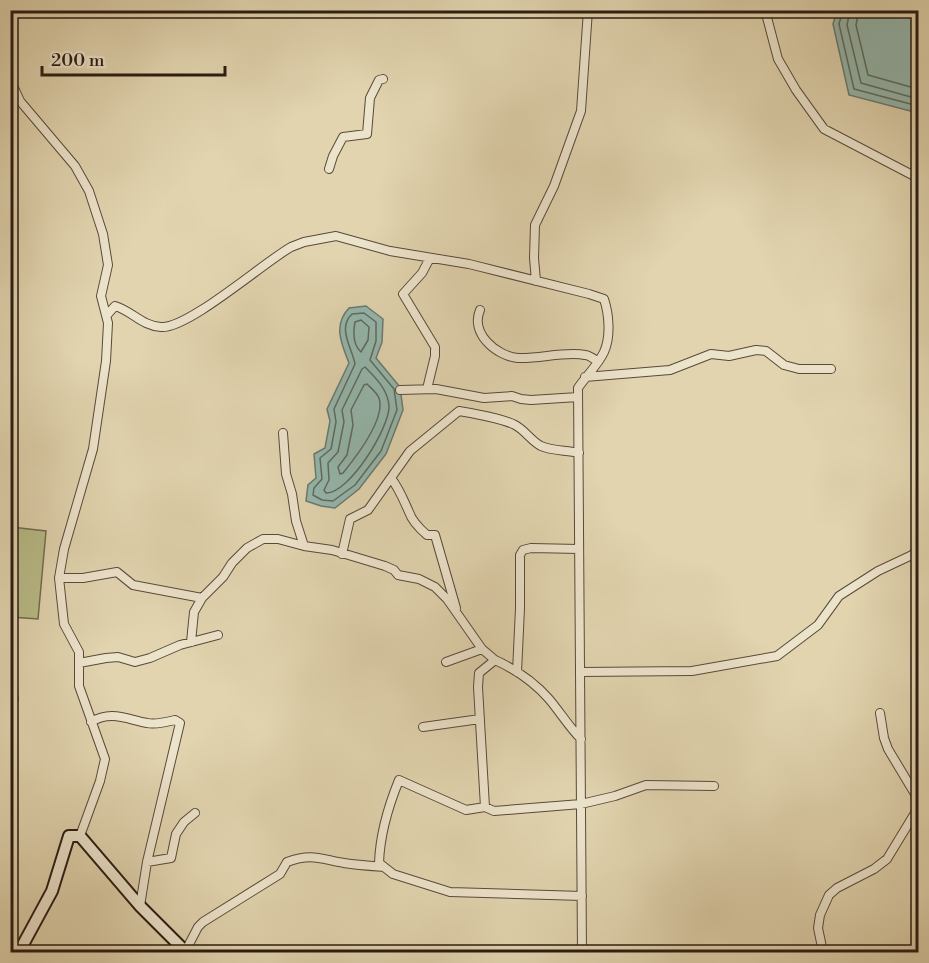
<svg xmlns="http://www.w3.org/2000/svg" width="929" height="963" font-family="'Libre Bodoni',serif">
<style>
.green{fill:#b8bb87;stroke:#716c4d;stroke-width:1.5}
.water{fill:#94b8ae;stroke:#6a7a70;stroke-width:1.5}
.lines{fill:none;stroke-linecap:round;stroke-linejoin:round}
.shore{stroke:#5f6a60;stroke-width:1.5}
.taxiway{stroke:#867861;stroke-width:16}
.minor-casing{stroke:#584a3a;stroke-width:10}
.secondary-casing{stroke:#2a1c13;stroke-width:14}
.minor{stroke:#ece3cb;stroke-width:8}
.secondary{stroke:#ece3cb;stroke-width:10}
</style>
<rect width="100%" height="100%" fill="#e1d4af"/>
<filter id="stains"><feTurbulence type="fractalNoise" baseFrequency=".00333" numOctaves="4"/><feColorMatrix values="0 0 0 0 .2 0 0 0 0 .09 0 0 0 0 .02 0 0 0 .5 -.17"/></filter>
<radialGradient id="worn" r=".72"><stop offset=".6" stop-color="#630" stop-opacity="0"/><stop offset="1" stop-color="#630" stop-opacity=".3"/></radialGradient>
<path class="green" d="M 11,527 L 46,531 L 38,619 L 11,617 Z"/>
<path class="water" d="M 837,11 L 918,11 L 918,113 L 849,95 L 833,24 Z
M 366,306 L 383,319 L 382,342 L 376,358 L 400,387 L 403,410 L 386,454 L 359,489 L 335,508 L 321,506 L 306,501 L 308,485 L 316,478 L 314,454 L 325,448 L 330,421 L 327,409 L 349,363 C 341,343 333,325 349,308 Z"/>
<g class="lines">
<path class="shore" d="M 843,10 L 839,24 L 854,89 L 918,106
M 850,10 L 847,25 L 861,83 L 918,99
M 859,10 L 856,25 L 868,75 L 918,89
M 352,314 L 364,313 L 376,322 L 376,341 L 370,360 L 394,389 L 397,410 L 381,451 L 355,485 L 333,501 L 322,500 L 313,495 L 314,488 L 322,479 L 320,458 L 331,449 L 336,422 L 334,409 L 355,364 C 352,348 337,328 352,314 Z
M 361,320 L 369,327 L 368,340 L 361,352 C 353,345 353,333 355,322 Z
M 365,367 C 376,378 388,390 389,406 C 390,427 349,494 326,493 L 324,490 L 329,480 L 328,463 L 338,452 L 344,422 L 342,410 L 362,369 Z
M 367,384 C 371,388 377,393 379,398 C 386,419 356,457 343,473 L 340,474 L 338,467 L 347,455 L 353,425 L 351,410 L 364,385 Z"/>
<path class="taxiway" d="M 10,699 L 11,699"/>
<g class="minor-casing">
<path id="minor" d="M 765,10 L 778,59 L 796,90 L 824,129 L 918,178
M 10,79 L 20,101 L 75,166 L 89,191 L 103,234 L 108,265 L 101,296 L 108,323 L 106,361 L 93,449 L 64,549 L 59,578 L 64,624 L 79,652 L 79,686 L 105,759 L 100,781 L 80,836
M 329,169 L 333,156 L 343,137 L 367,134 L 370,98 L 379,80 L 383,79
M 536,281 L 534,258 L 535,225 L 554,186 L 581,111 L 588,10
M 480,310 C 470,333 496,356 518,358 C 539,359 566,351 585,355 C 589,355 594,359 597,361
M 107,315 L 115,306 C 132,311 142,326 161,327 C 188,329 263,263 291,247 L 304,242 L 336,236 L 390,251 L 469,264 L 589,294 L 604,299 C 609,314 611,337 604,352 C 598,365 586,376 578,388 L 582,952
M 585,377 L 670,370 L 711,354 L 729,356 L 756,350 L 766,351 L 784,365 L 799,369 L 831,369
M 427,389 L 435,356 L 435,347 L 403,294 L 422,273 L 430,258
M 400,390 L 436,389 L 484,398 L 512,396 L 521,399 L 531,400 L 578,397
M 283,433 L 286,474 L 292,494 L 296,521 L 304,546
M 391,478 C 400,490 403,499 409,512 C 412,521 420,529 427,535 L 435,535 L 456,608
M 342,554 L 350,519 L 368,510 L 410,451 L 459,411 C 472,413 504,419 515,425 C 525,430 531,441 541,446 C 552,451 567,450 579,453
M 59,578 L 83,578 L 117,572 L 133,585 L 202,598
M 191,642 L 194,612 L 202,598 L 223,577 L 232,563 L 247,548 L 263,539 L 278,539 L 304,546 L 332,550 L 385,566 L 394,570 L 398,575 L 419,579 L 435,587 L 447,599 L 482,649 L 495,660
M 446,662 L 482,649
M 79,663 L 106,658 L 118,657 L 135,662 L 150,658 L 180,645 L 218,635
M 517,672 L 520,608 L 520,555 L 523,550 L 531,548 L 579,549
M 580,672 L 692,671 L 777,656 L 818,625 L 839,596 L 878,571 L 912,555 L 918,549
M 880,713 L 884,738 L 888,749 L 918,799
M 91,722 C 111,710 126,719 147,723 C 155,725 167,722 175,720 L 180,723 L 147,862 L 140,906
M 423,727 L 480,719
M 581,739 C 569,727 560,712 549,699 C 534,682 515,669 495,660 L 479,673 L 478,687 L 485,807 L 494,811 L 581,804 L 615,796 L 646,785 L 714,786
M 485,807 L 466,810 L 399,780 C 388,807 380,833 379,863 L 393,874 L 450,892 L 582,896
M 147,862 L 171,858 L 176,834 L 184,822 L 195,813
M 185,952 L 198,927 L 203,922 L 280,874 L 287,862 C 312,853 320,859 344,863 C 357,865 371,866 384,867
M 823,952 L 818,928 L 820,915 L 829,895 L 837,888 L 874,869 L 887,859 L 918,808"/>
</g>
<g class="secondary-casing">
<path id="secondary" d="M 19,952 L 52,891 L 69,836 L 80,836 L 140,906 L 186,952"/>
</g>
<use href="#minor" class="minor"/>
<use href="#secondary" class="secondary"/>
</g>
<rect width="929" height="963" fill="none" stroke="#e1d4af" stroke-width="36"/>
<rect x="12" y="12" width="905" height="939" fill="none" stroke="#2a1c13" stroke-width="3"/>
<rect x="18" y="18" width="893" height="927" fill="none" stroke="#2a1c13" stroke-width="1.5"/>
<path d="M42 66v9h183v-9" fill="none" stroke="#2a1c13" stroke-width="3"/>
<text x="51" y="66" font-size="18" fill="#2a1c13" stroke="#ece3cb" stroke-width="4.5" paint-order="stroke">200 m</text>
<rect width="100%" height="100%" filter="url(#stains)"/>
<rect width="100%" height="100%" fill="url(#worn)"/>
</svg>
